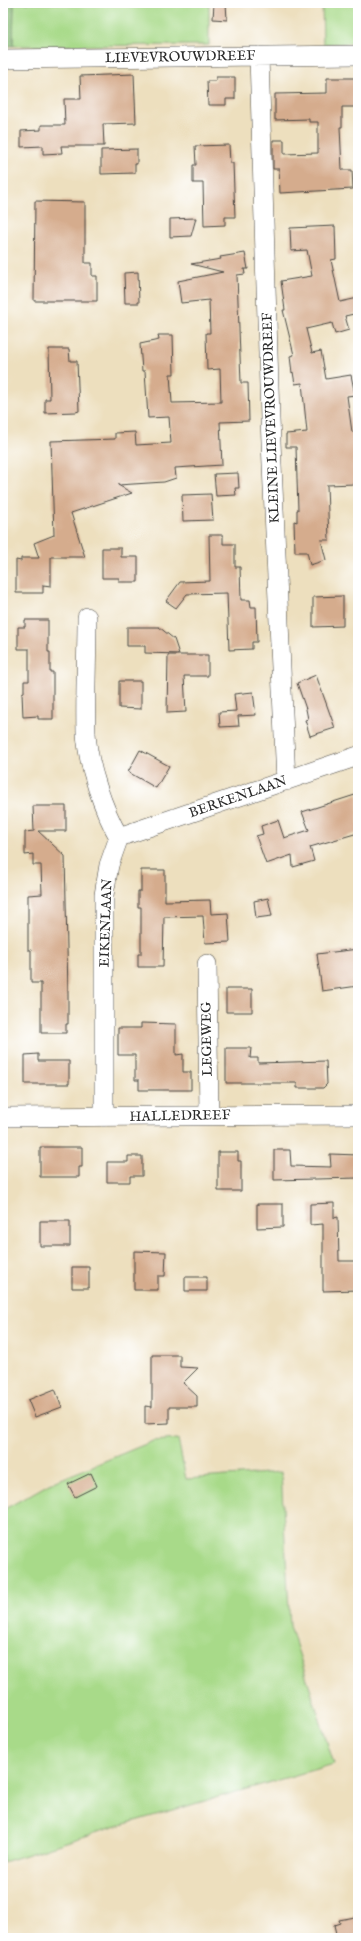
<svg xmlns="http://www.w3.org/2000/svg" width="361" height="1941" font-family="'IM FELL English',serif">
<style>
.green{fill:#a8da89;stroke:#6a825a}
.forest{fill:#86ba75;stroke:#587250}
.building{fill:#d5ac8d}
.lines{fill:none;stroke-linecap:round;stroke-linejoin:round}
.minor-casing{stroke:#484641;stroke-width:20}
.minor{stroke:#fff;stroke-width:19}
.labels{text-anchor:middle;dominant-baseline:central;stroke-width:3.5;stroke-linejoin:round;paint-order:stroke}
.street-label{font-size:14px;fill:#2b2b2b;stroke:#fff}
</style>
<rect width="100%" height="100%" fill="#fff"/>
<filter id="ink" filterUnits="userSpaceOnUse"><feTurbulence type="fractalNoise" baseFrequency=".025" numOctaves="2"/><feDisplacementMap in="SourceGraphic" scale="8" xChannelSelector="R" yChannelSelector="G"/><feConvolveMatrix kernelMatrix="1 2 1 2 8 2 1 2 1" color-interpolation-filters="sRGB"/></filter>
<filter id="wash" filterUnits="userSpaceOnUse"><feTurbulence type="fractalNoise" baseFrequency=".012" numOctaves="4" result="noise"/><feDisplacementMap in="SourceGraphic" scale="16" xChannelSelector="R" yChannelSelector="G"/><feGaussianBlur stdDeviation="0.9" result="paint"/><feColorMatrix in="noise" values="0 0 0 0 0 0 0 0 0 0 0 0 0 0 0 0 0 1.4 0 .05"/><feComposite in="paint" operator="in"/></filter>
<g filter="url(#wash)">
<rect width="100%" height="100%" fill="#eddfbe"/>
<path class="green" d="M 14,3 L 209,3 L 209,45 L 13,46 Z
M 322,3 L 358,3 L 358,43 L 323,44 Z
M 178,1439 L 186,1479 L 281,1472 L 290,1626 L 334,1764 L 114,1827 L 3,1862 L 3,1510 L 49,1484 L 153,1441 Z"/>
<path class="forest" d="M 3,3 L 14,3 L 13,46 L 3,46 Z"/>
<g id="blocks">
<path class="building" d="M 214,3 L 226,3 L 227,20 L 213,19 Z
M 134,74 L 136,123 L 103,124 L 104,146 L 61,146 L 62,153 L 43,154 L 43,146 L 21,147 L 21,131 L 41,130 L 41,125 L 65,125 L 64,99 L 81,99 L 80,76 Z
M 216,77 L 235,77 L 235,99 L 226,99 L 226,105 L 208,105 L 207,81 L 216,81 Z
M 327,78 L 358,78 L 358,107 L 342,107 L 342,127 L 340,127 L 342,170 L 352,170 L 353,189 L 280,193 L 279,169 L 273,169 L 273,140 L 284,140 L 284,154 L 318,153 L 318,122 L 309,122 L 309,119 L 275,120 L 275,94 L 327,93 Z
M 229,145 L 230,163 L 233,163 L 235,217 L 225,217 L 225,225 L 204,226 L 203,183 L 193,183 L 193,165 L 196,165 L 195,146 Z
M 137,149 L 137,164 L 135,164 L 135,173 L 101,174 L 101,150 Z
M 35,201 L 85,202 L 85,263 L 92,263 L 92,276 L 97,276 L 97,301 L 34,301 Z
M 196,218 L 191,236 L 170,237 L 170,219 Z
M 335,226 L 336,259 L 331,260 L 340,302 L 358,298 L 358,313 L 345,316 L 349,330 L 335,334 L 332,323 L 306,329 L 312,353 L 321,351 L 326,379 L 351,375 L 355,395 L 347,396 L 352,432 L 355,432 L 358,449 L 354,450 L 355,484 L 327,485 L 329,540 L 321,540 L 326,560 L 310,565 L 307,552 L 295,552 L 294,521 L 297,522 L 297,510 L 298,510 L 296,447 L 286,447 L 286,434 L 307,432 L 302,383 L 295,384 L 293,372 L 292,373 L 290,356 L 294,355 L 283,310 L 285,310 L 281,281 L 312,276 L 307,250 L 291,251 L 290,228 Z
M 245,253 L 248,269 L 244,269 L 245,274 L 237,275 L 241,383 L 248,383 L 249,421 L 220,422 L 222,465 L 175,468 L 176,478 L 164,482 L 118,485 L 132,493 L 71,513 L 85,557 L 51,557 L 51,586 L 43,585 L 43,593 L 16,593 L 16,560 L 21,561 L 21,558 L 39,558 L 34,543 L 54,535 L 51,441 L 115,439 L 115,433 L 135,432 L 136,445 L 171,443 L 169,417 L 148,418 L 145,371 L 142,371 L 140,344 L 159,340 L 158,335 L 173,335 L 174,374 L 170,374 L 172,403 L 221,402 L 220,369 L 207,370 L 206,333 L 210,333 L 209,300 L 181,303 L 178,281 L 223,272 L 191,264 L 221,259 L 220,257 Z
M 138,272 L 139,303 L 125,303 L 124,273 Z
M 49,349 L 69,349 L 70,361 L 77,361 L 79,411 L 76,412 L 45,413 L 45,399 L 50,399 Z
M 238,473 L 239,488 L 235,488 L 236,495 L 216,496 L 214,474 Z
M 211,494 L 213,520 L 183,521 L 182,495 Z
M 209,535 L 223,535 L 223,544 L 235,544 L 235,567 L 240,567 L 241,600 L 250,600 L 251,607 L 256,607 L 257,642 L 252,642 L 252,649 L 229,650 L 227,593 L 187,594 L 176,608 L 166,601 L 180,582 L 210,581 Z
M 102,548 L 121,548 L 121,557 L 138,557 L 138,582 L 119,582 L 119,578 L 102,578 Z
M 343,596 L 343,626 L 313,627 L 313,597 Z
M 25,620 L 48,620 L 48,652 L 50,652 L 50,672 L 53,672 L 53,719 L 38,719 L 38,716 L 23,717 L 22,693 L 24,692 L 24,681 L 29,681 L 29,649 L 18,649 L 18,627 L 25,627 Z
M 127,627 L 159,627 L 174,639 L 179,654 L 145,653 L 145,646 L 127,646 Z
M 168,655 L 208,655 L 208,676 L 184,676 L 186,712 L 167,713 Z
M 316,675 L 335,728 L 310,736 L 305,720 L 308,719 L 306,709 L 297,683 Z
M 119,681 L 141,681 L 141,709 L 119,708 Z
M 253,692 L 256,715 L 238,716 L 239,726 L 220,727 L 219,712 L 236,711 L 234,694 Z
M 140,750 L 169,766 L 156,788 L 128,772 Z
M 358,794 L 358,833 L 310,847 L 314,861 L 293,867 L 292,855 L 266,864 L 256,836 L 263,834 L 261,826 L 278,820 L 284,838 L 309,830 L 302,812 Z
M 33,806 L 66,806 L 66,831 L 38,831 L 65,856 L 68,994 L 68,1024 L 66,1024 L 66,1033 L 41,1033 L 41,983 L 31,983 L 31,950 L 28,950 L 28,895 L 42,894 L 41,865 L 33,865 L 33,854 L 25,855 L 25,832 L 34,831 Z
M 141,870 L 165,870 L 165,901 L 210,900 L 211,914 L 228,913 L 230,942 L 205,943 L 203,916 L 164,917 L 163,967 L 138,967 L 138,954 L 141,954 L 141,907 L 138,907 L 138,891 L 141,891 Z
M 268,898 L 272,916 L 256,918 L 254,901 Z
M 358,949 L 358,986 L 322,991 L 317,954 Z
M 226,989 L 252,989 L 252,1012 L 226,1012 Z
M 141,1023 L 176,1024 L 176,1055 L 183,1054 L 183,1072 L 191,1072 L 191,1090 L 139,1090 L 139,1080 L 135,1080 L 135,1055 L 118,1055 L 118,1028 L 141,1028 Z
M 226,1048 L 251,1048 L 250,1058 L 258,1058 L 258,1063 L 326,1061 L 327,1084 L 323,1088 L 297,1088 L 297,1083 L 226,1083 Z
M 38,1054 L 38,1061 L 69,1061 L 69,1084 L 25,1084 L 25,1055 Z
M 40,1147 L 82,1147 L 82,1167 L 79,1167 L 79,1177 L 40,1177 Z
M 274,1150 L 290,1150 L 291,1166 L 331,1167 L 330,1154 L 358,1155 L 358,1178 L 274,1180 Z
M 218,1152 L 238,1152 L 238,1161 L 241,1161 L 241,1191 L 218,1191 Z
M 128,1156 L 142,1156 L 142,1176 L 130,1176 L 130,1182 L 107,1182 L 107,1162 L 128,1162 Z
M 334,1203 L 334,1218 L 338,1217 L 339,1261 L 358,1261 L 358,1290 L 323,1291 L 323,1224 L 310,1225 L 310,1204 Z
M 257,1204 L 283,1204 L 283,1227 L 257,1228 Z
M 40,1221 L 70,1221 L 70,1246 L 40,1246 Z
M 134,1251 L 166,1252 L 165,1276 L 158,1276 L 158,1290 L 134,1290 Z
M 72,1267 L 89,1267 L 89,1288 L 72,1288 Z
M 185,1277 L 207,1277 L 207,1291 L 185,1291 Z
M 152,1355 L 180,1355 L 180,1367 L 198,1368 L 183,1383 L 197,1396 L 197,1407 L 169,1407 L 169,1423 L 145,1424 L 145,1406 L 152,1407 Z
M 55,1389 L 62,1407 L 35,1417 L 28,1400 Z
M 91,1473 L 97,1486 L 75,1497 L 68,1484 Z
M 355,1917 L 358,1929 L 358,1938 L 337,1938 L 334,1925 L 340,1923 L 339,1920 Z"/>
</g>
</g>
<g filter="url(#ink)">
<use href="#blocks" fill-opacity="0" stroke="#484641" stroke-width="1"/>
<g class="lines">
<g class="minor-casing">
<path id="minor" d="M 259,56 L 270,419 L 286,781
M 3,59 L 358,55
M 87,617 C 87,656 85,695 86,733 C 88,765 103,810 119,837 L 109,865 L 104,895 L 104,1117
M 119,837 L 358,756
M 207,964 L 209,1115
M 3,1117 L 358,1115"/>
</g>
<use href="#minor" class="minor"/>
</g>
</g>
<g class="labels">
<g class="street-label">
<text transform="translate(180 57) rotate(-1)">LIEVEVROUWDREEF</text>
<text transform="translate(271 418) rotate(-92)">KLEINE LIEVEVROUWDREEF</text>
<text transform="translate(238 797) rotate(-19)">BERKENLAAN</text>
<text transform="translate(106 923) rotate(-88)">EIKENLAAN</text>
<text transform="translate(207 1039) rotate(-91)">LEGEWEG</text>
<text transform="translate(180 1116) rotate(-1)">HALLEDREEF</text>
</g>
</g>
<rect width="361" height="1941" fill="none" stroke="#fff" stroke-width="16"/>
</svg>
